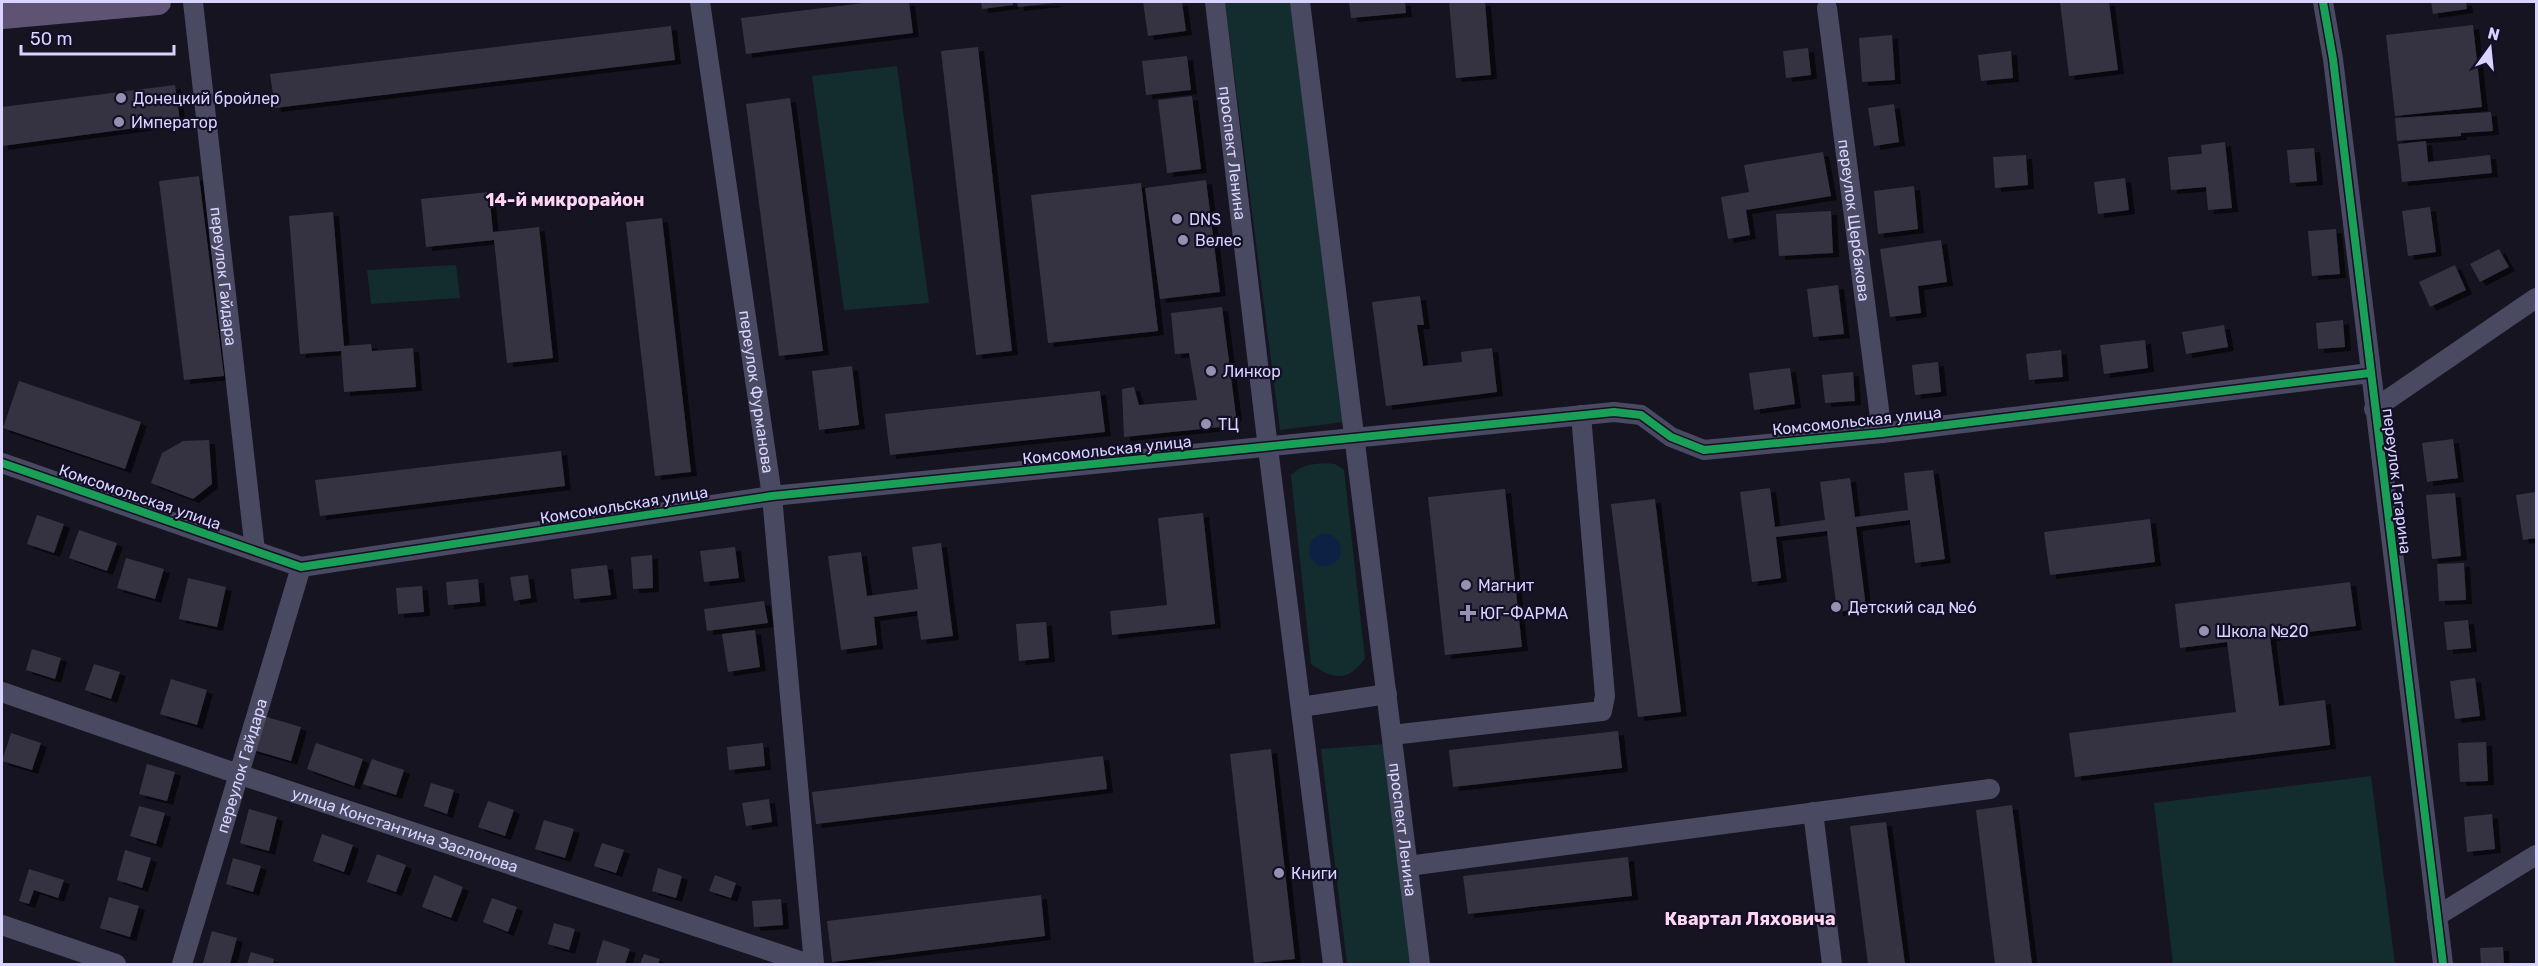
<svg xmlns="http://www.w3.org/2000/svg" width="2538" height="966" font-family="Rubik,sans-serif">
<style>
.green{fill:#132c2d}
.water{fill:#0d2144}
.building{fill:#343243;filter:url(#shadow)}
.lines{fill:none;stroke-linecap:round;stroke-linejoin:round}
.minor{stroke:#4a4962;stroke-width:20}
.major{stroke:#5e5373;stroke-width:26}
.cycleway-casing{stroke:#130f26;stroke-width:11}
.cycleway{stroke:#1a9f57;stroke-width:8}
.poi-dot{fill:#9591b1;stroke:#130f26;stroke-width:2}
.labels{text-anchor:middle;dominant-baseline:central;stroke-width:4.5;stroke-linejoin:round;paint-order:stroke}
.poi-label{font-size:16px;fill:#d9d4ff;stroke:#130f26;text-anchor:start}
.street-label{font-size:16px;fill:#d9d4ff;stroke:#130f26}
.neighbourhood-label{font-size:18px;font-weight:bold;fill:#ffd6f0;stroke:#130f26}
</style>
<defs>
<filter id="shadow"><feDropShadow dx="6" dy="4" stdDeviation="0" flood-color="#0009"/></filter>
</defs>
<rect width="100%" height="100%" fill="#161421"/>
<path class="green" d="M 1225,2 L 1292,2 L 1345,422 L 1280,430 Z
M 897,66 L 929,303 L 844,310 L 812,76 Z
M 456,265 L 460,298 L 371,304 L 367,270 Z
M 1325,463 L 1335,464 L 1344,470 L 1365,658 C 1349,682 1333,680 1311,664 L 1291,475 C 1301,465 1311,464 1325,463 Z
M 1385,744 L 1411,964 L 1347,964 L 1321,749 Z
M 2371,776 L 2395,964 L 2173,964 L 2154,803 Z"/>
<path class="water" d="M1309 550a16 16 0 1 1 32 0a16 16 0 1 1-32 0Z"/>
<path class="building" d="M 872,2 L 909,2 L 913,33 L 746,54 L 741,18 Z
M 981,2 L 1013,2 L 1013,5 L 982,9 Z
M 1017,2 L 1055,2 L 1055,3 L 1018,7 Z
M 1143,2 L 1182,2 L 1186,31 L 1148,36 Z
M 1349,2 L 1405,2 L 1406,13 L 1351,18 Z
M 1449,2 L 1485,2 L 1491,75 L 1456,78 Z
M 2060,2 L 2109,2 L 2118,70 L 2069,76 Z
M 2431,2 L 2466,2 L 2467,9 L 2433,14 Z
M 2473,25 L 2482,107 L 2395,116 L 2386,35 Z
M 671,26 L 675,60 L 275,108 L 270,74 Z
M 1892,35 L 1895,80 L 1862,82 L 1859,38 Z
M 978,47 L 1012,351 L 976,355 L 941,51 Z
M 1808,48 L 1811,75 L 1786,78 L 1783,51 Z
M 2011,51 L 2013,78 L 1981,81 L 1978,55 Z
M 1187,56 L 1191,90 L 1146,95 L 1142,61 Z
M 175,85 L 180,122 L 2,146 L 2,107 Z
M 1192,96 L 1201,169 L 1167,173 L 1158,100 Z
M 790,98 L 823,351 L 779,356 L 746,104 Z
M 1894,104 L 1899,142 L 1874,146 L 1868,108 Z
M 2491,112 L 2493,131 L 2461,133 L 2461,136 L 2397,141 L 2395,118 Z
M 2426,141 L 2428,162 L 2490,155 L 2492,173 L 2402,182 L 2398,144 Z
M 2225,142 L 2232,208 L 2208,210 L 2206,187 L 2171,190 L 2168,157 L 2202,154 L 2201,145 Z
M 2314,148 L 2317,181 L 2290,183 L 2287,150 Z
M 1823,152 L 1831,196 L 1746,210 L 1750,235 L 1728,239 L 1721,197 L 1749,192 L 1744,165 Z
M 2026,155 L 2028,185 L 1995,188 L 1993,157 Z
M 199,176 L 224,376 L 184,380 L 159,181 Z
M 2125,178 L 2129,210 L 2098,214 L 2094,182 Z
M 1206,180 L 1220,292 L 1160,299 L 1145,188 Z
M 1141,183 L 1158,331 L 1048,343 L 1031,195 Z
M 1914,186 L 1918,229 L 1878,234 L 1874,191 Z
M 489,192 L 493,232 L 539,227 L 553,358 L 507,363 L 494,240 L 426,247 L 421,199 Z
M 2430,207 L 2436,252 L 2408,256 L 2402,211 Z
M 1831,211 L 1833,253 L 1779,256 L 1776,214 Z
M 333,212 L 344,346 L 371,344 L 372,351 L 413,348 L 416,387 L 344,392 L 341,351 L 300,354 L 289,216 Z
M 662,218 L 691,472 L 655,476 L 626,222 Z
M 2336,229 L 2340,274 L 2312,276 L 2308,231 Z
M 1941,240 L 1947,282 L 1918,286 L 1921,313 L 1890,317 L 1880,249 Z
M 2499,249 L 2509,267 L 2480,282 L 2470,264 Z
M 2455,265 L 2466,290 L 2430,307 L 2419,282 Z
M 1838,285 L 1844,334 L 1813,337 L 1807,289 Z
M 1420,296 L 1424,325 L 1417,325 L 1423,366 L 1462,362 L 1461,352 L 1492,348 L 1497,392 L 1386,406 L 1372,302 Z
M 1222,307 L 1236,416 L 1230,426 L 1124,437 L 1122,389 L 1134,387 L 1139,405 L 1197,400 L 1189,353 L 1175,354 L 1171,313 Z
M 2343,320 L 2345,347 L 2318,349 L 2316,323 Z
M 2224,325 L 2228,347 L 2186,354 L 2182,332 Z
M 2145,340 L 2148,368 L 2104,374 L 2100,345 Z
M 2061,350 L 2063,377 L 2029,380 L 2026,354 Z
M 1938,362 L 1941,392 L 1915,395 L 1912,365 Z
M 852,366 L 859,425 L 819,430 L 812,371 Z
M 1790,368 L 1795,404 L 1754,410 L 1749,373 Z
M 1853,372 L 1855,401 L 1825,403 L 1822,375 Z
M 19,381 L 141,422 L 125,469 L 3,428 Z
M 1100,391 L 1105,432 L 890,455 L 885,414 Z
M 2453,439 L 2458,478 L 2427,482 L 2422,443 Z
M 209,440 L 212,484 L 193,499 L 151,483 L 162,453 L 183,441 Z
M 561,451 L 565,486 L 320,516 L 315,480 Z
M 1933,470 L 1945,559 L 1915,563 L 1910,520 L 1856,527 L 1866,608 L 1837,612 L 1827,531 L 1776,537 L 1781,578 L 1752,582 L 1740,492 L 1770,488 L 1775,527 L 1825,520 L 1820,482 L 1850,478 L 1855,517 L 1908,510 L 1904,473 Z
M 1505,489 L 1522,647 L 1445,655 L 1428,497 Z
M 2535,492 L 2536,538 L 2523,540 L 2516,495 Z
M 2455,493 L 2461,556 L 2432,559 L 2426,495 Z
M 1655,499 L 1681,712 L 1638,717 L 1611,504 Z
M 1203,513 L 1215,624 L 1112,635 L 1110,611 L 1167,605 L 1158,518 Z
M 37,515 L 64,524 L 54,553 L 27,544 Z
M 2150,519 L 2155,562 L 2050,575 L 2044,532 Z
M 79,530 L 117,543 L 107,571 L 69,558 Z
M 941,543 L 953,636 L 921,640 L 917,611 L 874,617 L 877,645 L 841,650 L 828,556 L 861,552 L 867,596 L 918,589 L 912,547 Z
M 735,547 L 739,578 L 704,582 L 700,551 Z
M 652,555 L 653,588 L 633,589 L 631,557 Z
M 126,558 L 164,569 L 155,599 L 117,588 Z
M 2464,563 L 2466,600 L 2439,601 L 2437,564 Z
M 607,565 L 611,595 L 574,599 L 571,569 Z
M 528,575 L 531,598 L 514,601 L 510,577 Z
M 188,578 L 226,587 L 217,627 L 179,619 Z
M 478,579 L 480,602 L 448,605 L 446,582 Z
M 2350,582 L 2356,626 L 2270,637 L 2279,706 L 2325,700 L 2330,745 L 2075,777 L 2069,733 L 2236,712 L 2227,642 L 2180,648 L 2175,604 Z
M 422,586 L 424,612 L 398,614 L 396,588 Z
M 764,601 L 768,623 L 707,631 L 704,609 Z
M 2468,620 L 2471,648 L 2447,650 L 2444,622 Z
M 1046,622 L 1049,658 L 1019,661 L 1016,624 Z
M 755,630 L 760,667 L 728,672 L 722,634 Z
M 32,649 L 61,658 L 55,679 L 26,670 Z
M 94,664 L 120,672 L 111,699 L 85,690 Z
M 2475,678 L 2480,716 L 2455,719 L 2450,681 Z
M 171,679 L 207,690 L 197,725 L 160,714 Z
M 260,715 L 301,727 L 291,761 L 250,749 Z
M 1618,731 L 1622,768 L 1453,787 L 1449,750 Z
M 11,733 L 41,743 L 32,770 L 2,761 Z
M 2486,742 L 2488,781 L 2460,782 L 2458,743 Z
M 316,743 L 363,759 L 354,786 L 307,769 Z
M 763,743 L 765,766 L 729,770 L 727,747 Z
M 1271,749 L 1295,959 L 1254,963 L 1230,754 Z
M 1103,756 L 1107,789 L 816,824 L 812,792 Z
M 372,759 L 404,770 L 396,795 L 363,784 Z
M 147,764 L 175,772 L 167,801 L 139,794 Z
M 431,783 L 454,790 L 447,814 L 424,806 Z
M 769,799 L 772,822 L 746,826 L 742,803 Z
M 488,801 L 514,810 L 505,836 L 478,827 Z
M 2012,805 L 2032,964 L 1995,964 L 1976,810 Z
M 139,806 L 165,813 L 156,844 L 130,836 Z
M 249,809 L 277,817 L 269,851 L 240,843 Z
M 2492,814 L 2495,849 L 2467,852 L 2464,817 Z
M 544,820 L 574,829 L 565,858 L 535,849 Z
M 1886,822 L 1905,964 L 1868,964 L 1850,826 Z
M 322,834 L 353,845 L 344,872 L 313,861 Z
M 602,843 L 624,850 L 616,873 L 594,866 Z
M 125,850 L 151,858 L 142,888 L 117,880 Z
M 377,854 L 406,865 L 396,892 L 367,882 Z
M 1628,857 L 1632,896 L 1468,914 L 1463,876 Z
M 233,858 L 261,866 L 253,892 L 226,884 Z
M 658,868 L 682,876 L 676,898 L 652,891 Z
M 29,869 L 64,880 L 58,898 L 34,890 L 29,904 L 19,901 Z
M 434,875 L 463,887 L 451,918 L 422,907 Z
M 715,875 L 736,883 L 731,898 L 709,891 Z
M 1041,895 L 1045,936 L 832,962 L 827,921 Z
M 109,897 L 139,906 L 130,937 L 100,928 Z
M 492,898 L 517,907 L 508,932 L 483,922 Z
M 781,899 L 783,925 L 754,927 L 752,901 Z
M 554,923 L 575,929 L 569,950 L 548,944 Z
M 212,931 L 237,938 L 230,964 L 203,963 Z
M 603,940 L 630,949 L 625,964 L 596,963 Z
M 2503,947 L 2504,964 L 2481,964 L 2480,948 Z
M 251,952 L 274,959 L 273,964 L 247,964 Z
M 644,954 L 660,959 L 658,964 L 640,964 Z"/>
<g class="lines">
<g class="minor">
<path id="s1" d="M 193,2 L 255,551"/>
<path id="s2" d="M 700,2 L 772,496 L 814,964"/>
<path id="s3" d="M 1215,2 L 1268,448 L 1333,964"/>
<path id="s4" d="M 1300,2 L 1420,964"/>
<path d="M 2323,2 L 2333,59 L 2443,964"/>
<path id="s5" d="M 1827,8 L 1882,433"/>
<path d="M 2374,409 L 2536,298"/>
<path d="M 2,463 L 301,567 L 772,496 L 1614,412 L 1641,415 L 1671,437 L 1704,450 L 1882,433 L 2370,373"/>
<path id="s6" d="M 2,692 L 241,775 L 809,964"/>
<path d="M 1301,707 L 1387,694"/>
<path d="M 1392,735 L 1602,711 L 1605,696 L 1581,415"/>
<path d="M 1813,812 L 1832,964"/>
<path d="M 1408,866 L 1990,789"/>
<path d="M 2437,916 L 2536,855"/>
<path d="M 2,925 L 116,964"/>
<path id="s7" d="M 182,964 L 301,567"/>
</g>
<path class="major" d="M 2,16 L 158,2"/>
<g class="cycleway-casing">
<path id="cycleway" d="M 2323,2 L 2333,59 L 2443,964
M 2,463 L 301,567 L 772,496 L 1614,412 L 1641,415 L 1671,437 L 1704,450 L 1882,433 L 2370,373"/>
</g>
<use href="#cycleway" class="cycleway"/>
</g>
<g class="poi-dot">
<circle cx="121" cy="98" r="6"/>
<circle cx="119" cy="122" r="6"/>
<circle cx="1177" cy="219" r="6"/>
<circle cx="1183" cy="240" r="6"/>
<circle cx="1211" cy="371" r="6"/>
<circle cx="1206" cy="424" r="6"/>
<circle cx="1466" cy="585" r="6"/>
<circle cx="1836" cy="607" r="6"/>
<path d="M1465 604h6v6h6v6h-6v6h-6v-6h-6v-6h6z"/>
<circle cx="2204" cy="631" r="6"/>
<circle cx="1279" cy="873" r="6"/>
</g>
<g class="labels">
<g class="poi-label">
<text x="133" y="98">Донецкий бройлер</text>
<text x="131" y="122">Император</text>
<text x="1189" y="219">DNS</text>
<text x="1195" y="240">Велес</text>
<text x="1223" y="371">Линкор</text>
<text x="1218" y="424">ТЦ</text>
<text x="1478" y="585">Магнит</text>
<text x="1848" y="607">Детский сад №6</text>
<text x="1480" y="613">ЮГ-ФАРМА</text>
<text x="2216" y="631">Школа №20</text>
<text x="1291" y="873">Книги</text>
</g>
<g class="street-label">
<text stroke="none"><textPath href="#s3" startOffset="152">проспект Ленина</textPath></text>
<text stroke="none"><textPath href="#s5" startOffset="214">переулок Щербакова</textPath></text>
<text stroke="none"><textPath href="#s1" startOffset="276">переулок Гайдара</textPath></text>
<text stroke="none"><textPath href="#s2" startOffset="394">переулок Фурманова</textPath></text>
<text transform="translate(1857 421) rotate(-6)">Комсомольская улица</text>
<text transform="translate(1107 450) rotate(-6)">Комсомольская улица</text>
<text transform="translate(2397 481) rotate(83)">переулок Гагарина</text>
<text transform="translate(140 497) rotate(19)">Комсомольская улица</text>
<text transform="translate(624 505) rotate(-9)">Комсомольская улица</text>
<text stroke="none"><textPath href="#s7" startOffset="207">переулок Гайдара</textPath></text>
<text stroke="none"><textPath href="#s4" startOffset="834">проспект Ленина</textPath></text>
<text stroke="none"><textPath href="#s6" startOffset="426">улица Константина Заслонова</textPath></text>
</g>
<g class="neighbourhood-label">
<text x="565" y="200">14-й микрорайон</text>
<text x="1750" y="919">Квартал Ляховича</text>
</g>
</g>
<rect width="2538" height="966" fill="none" stroke="#d9d4ff" stroke-width="6"/>
<g transform="translate(2490 48) rotate(15)" stroke="#130f26" stroke-width="4.5" paint-order="stroke">
<path d="M0-4.5L10 22L0 15L-10 22Z" fill="#d9d4ff"/>
<text y="-9" font-size="16" font-weight="bold" text-anchor="middle" fill="#d9d4ff">N</text>
</g>
<path d="M21 45v9h153v-9" fill="none" stroke="#d9d4ff" stroke-width="3"/>
<text x="30" y="45" font-size="18" fill="#d9d4ff" stroke="#130f26" stroke-width="4.5" paint-order="stroke">50 m</text>
</svg>
